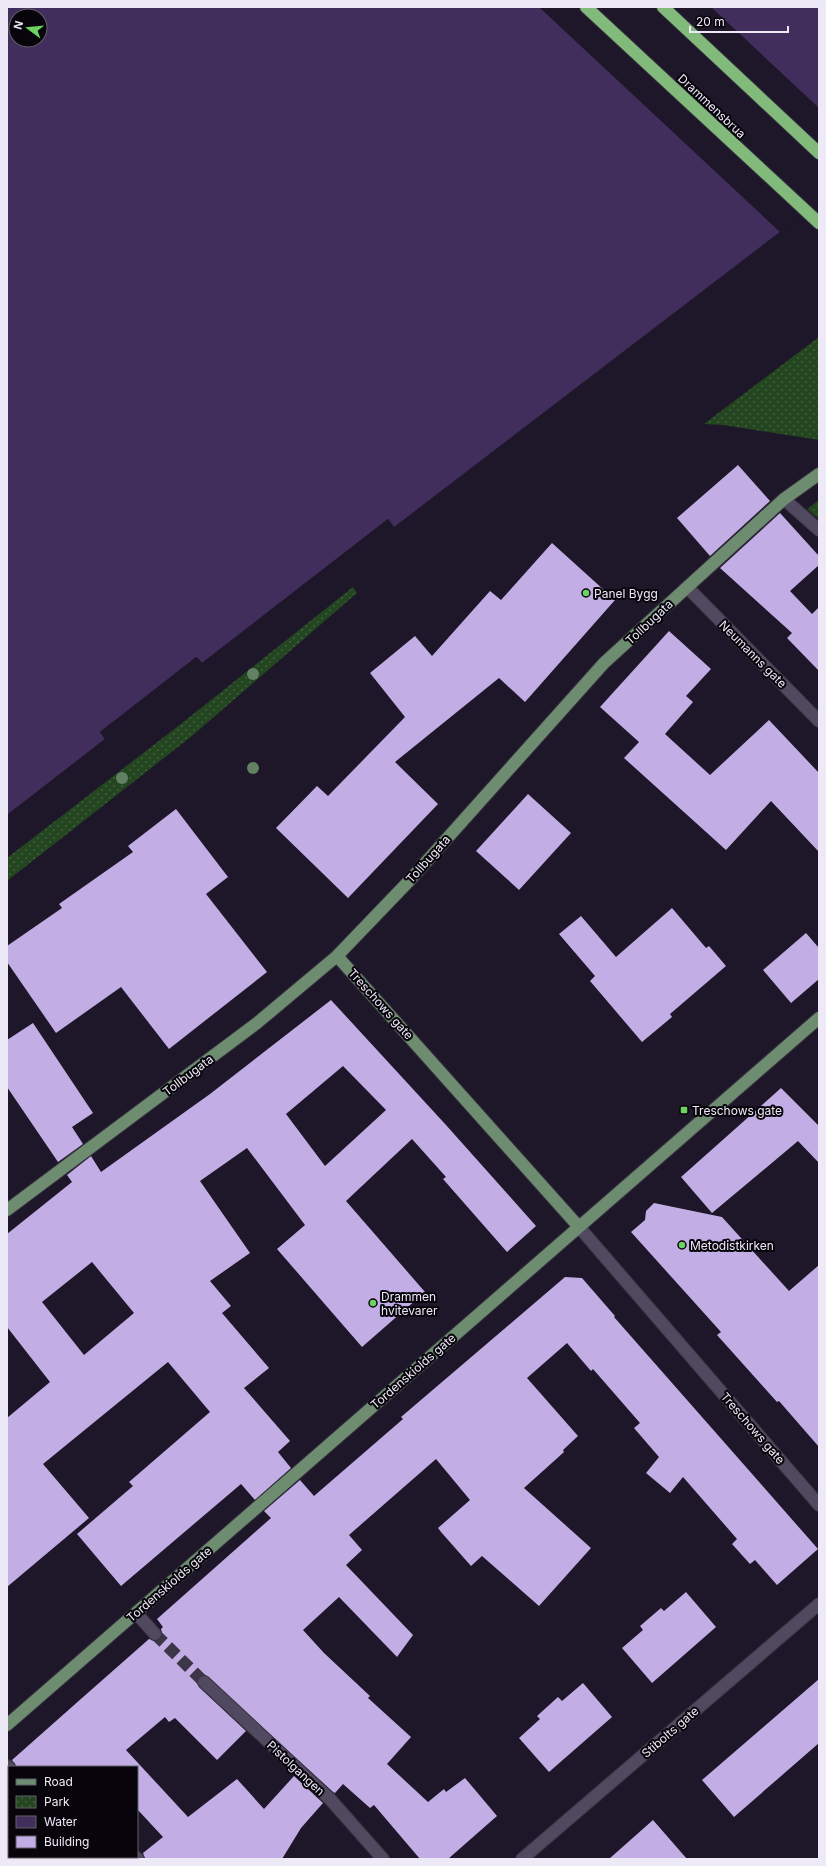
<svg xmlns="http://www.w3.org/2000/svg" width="826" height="1866" font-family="Inter,sans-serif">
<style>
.park{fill:url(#park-dots)}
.water{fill:#422e5c;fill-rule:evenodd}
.pier{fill:#1e1629}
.building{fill:#c2ade5;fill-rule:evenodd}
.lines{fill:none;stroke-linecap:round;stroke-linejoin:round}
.minor-tunnel{stroke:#3d3648;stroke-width:12;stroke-dasharray:12 6;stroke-linecap:butt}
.minor-casing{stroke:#36313f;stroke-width:14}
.major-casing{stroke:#36313f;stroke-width:14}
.highway-casing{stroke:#36313f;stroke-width:14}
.minor{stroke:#51495f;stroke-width:12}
.major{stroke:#6e8d70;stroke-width:12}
.highway{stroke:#82ba7c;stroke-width:12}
.tree{fill:#628063}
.poi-dot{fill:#6cd362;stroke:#07050b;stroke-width:1.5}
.labels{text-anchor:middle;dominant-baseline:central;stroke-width:4;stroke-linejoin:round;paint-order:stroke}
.street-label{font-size:12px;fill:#eee9f7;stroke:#07050b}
.poi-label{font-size:12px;fill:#eee9f7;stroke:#07050b;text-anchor:start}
</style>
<defs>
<pattern id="park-dots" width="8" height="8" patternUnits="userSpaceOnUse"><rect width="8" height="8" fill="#23451f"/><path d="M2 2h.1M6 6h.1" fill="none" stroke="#436040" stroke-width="1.8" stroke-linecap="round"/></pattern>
</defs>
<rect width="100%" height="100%" fill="#1e1629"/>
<path class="park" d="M 819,337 L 819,440 L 723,425 L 704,424 Z
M 819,500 L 819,519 L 807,509 Z
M 353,587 L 357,593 L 192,736 L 7,881 L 7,858 L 177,727 Z"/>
<path class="water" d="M 7,7 L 819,7 L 819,202 L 394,527 L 388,519 L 202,663 L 196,657 L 100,732 L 105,739 L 7,815 ZM 16,16 L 40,16 L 40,40 L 16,40 Z"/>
<path class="pier" d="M 539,7 L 711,7 L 819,108 L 819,204 L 781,233 Z
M 388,519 L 395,528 L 392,528 L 387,522 L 203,665 L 200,665 L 196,660 L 103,732 L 107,738 L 107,740 L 7,817 L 7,815 L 105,739 L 100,732 L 197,657 L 202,663 Z"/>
<path class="building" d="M 738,465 L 770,501 L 710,556 L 677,518 Z
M 780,513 L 819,556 L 819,565 L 790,591 L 812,614 L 819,607 L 819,671 L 787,638 L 792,633 L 720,568 Z
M 552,543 L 615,600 L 525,702 L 499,678 L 395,762 L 438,804 L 348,898 L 276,828 L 317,786 L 328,796 L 405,717 L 370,673 L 415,636 L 432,656 L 490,591 L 501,600 Z
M 669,631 L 711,669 L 686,696 L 693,702 L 665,734 L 710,775 L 769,720 L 819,773 L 819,852 L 771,801 L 726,850 L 624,758 L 639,742 L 600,707 Z
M 528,794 L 571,833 L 519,890 L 476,851 Z
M 176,809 L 228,877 L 206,894 L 267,972 L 169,1049 L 121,987 L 56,1033 L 7,962 L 7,946 L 62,908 L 59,904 L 133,852 L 128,846 Z
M 672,908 L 706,948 L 709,946 L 726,966 L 670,1014 L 672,1017 L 642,1042 L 590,981 L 595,976 L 559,934 L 581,916 L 616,957 Z
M 806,933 L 819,948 L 819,979 L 791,1003 L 763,970 Z
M 331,1000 L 446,1125 L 536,1226 L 507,1252 L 443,1179 L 446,1177 L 412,1139 L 346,1201 L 425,1292 L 362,1347 L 277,1249 L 305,1225 L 247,1148 L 200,1181 L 250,1253 L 210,1281 L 231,1306 L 222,1313 L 269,1368 L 244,1388 L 290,1441 L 278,1452 L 291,1468 L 255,1500 L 241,1484 L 121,1586 L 77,1534 L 133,1486 L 129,1482 L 210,1412 L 168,1362 L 43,1464 L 89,1518 L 7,1587 L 7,1418 L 50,1382 L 7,1327 L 7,1234 L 72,1182 L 67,1175 L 91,1156 L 101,1172 L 210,1094 ZM 343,1066 L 386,1110 L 325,1166 L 286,1114 ZM 92,1262 L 134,1313 L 84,1355 L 42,1302 Z
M 33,1023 L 93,1113 L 72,1127 L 83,1144 L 58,1162 L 7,1087 L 7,1040 Z
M 781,1088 L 819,1126 L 819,1163 L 798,1141 L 712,1213 L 681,1177 Z
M 654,1203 L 722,1217 L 789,1291 L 819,1265 L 819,1447 L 779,1401 L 777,1402 L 717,1335 L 721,1332 L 631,1232 L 645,1220 L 646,1211 Z
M 565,1277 L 582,1278 L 615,1316 L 614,1317 L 818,1549 L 777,1585 L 755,1560 L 750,1564 L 732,1544 L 737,1539 L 683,1477 L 670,1493 L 646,1473 L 659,1457 L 634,1428 L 640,1423 L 593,1369 L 591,1371 L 567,1343 L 527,1378 L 578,1436 L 563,1450 L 564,1452 L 524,1488 L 591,1548 L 539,1606 L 482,1556 L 471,1566 L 441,1532 L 438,1528 L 470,1500 L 436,1459 L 349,1535 L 362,1550 L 346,1565 L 413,1635 L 397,1657 L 339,1597 L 303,1630 L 324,1653 L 370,1696 L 368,1698 L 411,1737 L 387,1764 L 428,1802 L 444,1789 L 446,1792 L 465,1778 L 497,1816 L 448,1859 L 420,1859 L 374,1805 L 370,1808 L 343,1784 L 335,1793 L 333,1792 L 205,1675 L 199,1677 L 197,1680 L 199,1687 L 246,1731 L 217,1760 L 175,1718 L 169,1722 L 165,1717 L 126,1750 L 188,1817 L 237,1779 L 264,1809 L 294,1776 L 323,1803 L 301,1828 L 282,1859 L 145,1859 L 143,1853 L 163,1837 L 137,1809 L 137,1767 L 16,1767 L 12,1760 L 82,1698 L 149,1639 L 156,1641 L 160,1639 L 162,1633 L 161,1629 L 163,1627 L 157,1619 L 271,1518 L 264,1511 L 300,1480 L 314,1496 L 403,1419 L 401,1417 Z
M 686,1592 L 716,1627 L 652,1683 L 622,1648 L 643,1630 L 640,1626 L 661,1608 L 664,1611 Z
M 819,1679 L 819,1743 L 734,1817 L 702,1780 Z
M 583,1683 L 612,1717 L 549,1772 L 519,1738 L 540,1719 L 537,1716 L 558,1697 L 562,1701 Z
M 653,1820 L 687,1859 L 609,1859 Z"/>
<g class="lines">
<path class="minor-tunnel" d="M 155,1634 L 204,1682"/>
<g class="minor-casing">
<path id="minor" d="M 784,499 L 819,530
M 687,587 L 819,721
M 579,1227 L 819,1505
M 136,1613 L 155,1634
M 204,1682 L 330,1799 L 383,1859
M 7,1766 L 9,1767
M 135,1857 L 138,1859
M 522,1859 L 819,1604"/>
</g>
<g class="major-casing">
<path id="major" d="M 337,956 L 579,1227
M 7,1210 L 257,1023 L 337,956 L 409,881 L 604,663 L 784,499 L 819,474
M 7,1725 L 819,1018"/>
</g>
<g class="highway-casing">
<path id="highway" d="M 586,7 L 819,223
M 663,7 L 819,153"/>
</g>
<use href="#minor" class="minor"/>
<use href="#major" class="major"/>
<use href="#highway" class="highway"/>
</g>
<g class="tree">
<circle cx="253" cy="674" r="6"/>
<circle cx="253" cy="768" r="6"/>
<circle cx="122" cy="778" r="6"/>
</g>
<g class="poi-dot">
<circle cx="586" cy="593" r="4"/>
<rect x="680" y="1106" width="8" height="8" rx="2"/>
<circle cx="682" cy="1245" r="4"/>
<circle cx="373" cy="1303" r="4"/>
</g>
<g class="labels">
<g class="street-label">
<text transform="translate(712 106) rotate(43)">Drammensbrua</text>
<text transform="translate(649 622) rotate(-43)">Tollbugata</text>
<text transform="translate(753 654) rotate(45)">Neumanns gate</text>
<text transform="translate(428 859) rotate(-48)">Tollbugata</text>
<text transform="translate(381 1004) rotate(48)">Treschows gate</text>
<text transform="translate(188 1075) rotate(-37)">Tollbugata</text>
<text transform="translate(413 1371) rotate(-41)">Tordenskiolds gate</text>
<text transform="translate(753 1428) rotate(49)">Treschows gate</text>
<text transform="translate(169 1584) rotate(-41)">Tordenskiolds gate</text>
<text transform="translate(670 1732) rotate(-41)">Stibolts gate</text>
<text transform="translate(296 1768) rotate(43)">Pistolgangen</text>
</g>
<g class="poi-label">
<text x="594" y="593">Panel Bygg</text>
<text x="692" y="1110">Treschows gate</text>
<text x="690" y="1245">Metodistkirken</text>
<text x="381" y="1296">Drammen<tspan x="381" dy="14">hvitevarer</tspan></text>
</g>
</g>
<rect width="826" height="1866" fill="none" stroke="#eee9f7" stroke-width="16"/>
<rect x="8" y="1766" width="130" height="92" fill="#07050b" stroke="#636069"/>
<rect x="16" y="1779" width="20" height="6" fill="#6e8d70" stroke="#636069"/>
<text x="44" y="1786" font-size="12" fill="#eee9f7">Road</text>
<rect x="16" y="1796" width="20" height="12" fill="url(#park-dots)" stroke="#636069"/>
<text x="44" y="1806" font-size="12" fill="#eee9f7">Park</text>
<rect x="16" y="1816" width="20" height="12" fill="#422e5c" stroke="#636069"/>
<text x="44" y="1826" font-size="12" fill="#eee9f7">Water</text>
<rect x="16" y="1836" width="20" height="12" fill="#c2ade5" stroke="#636069"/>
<text x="44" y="1846" font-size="12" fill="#eee9f7">Building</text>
<g transform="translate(28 28) rotate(286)"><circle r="19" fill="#07050b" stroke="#636069"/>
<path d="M0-3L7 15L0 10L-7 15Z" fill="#6cd362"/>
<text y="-6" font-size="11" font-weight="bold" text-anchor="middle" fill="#eee9f7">N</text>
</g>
<path d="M690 26v6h98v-6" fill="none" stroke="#eee9f7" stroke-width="2"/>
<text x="696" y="26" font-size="12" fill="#eee9f7" stroke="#07050b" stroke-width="3" paint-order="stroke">20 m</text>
</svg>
